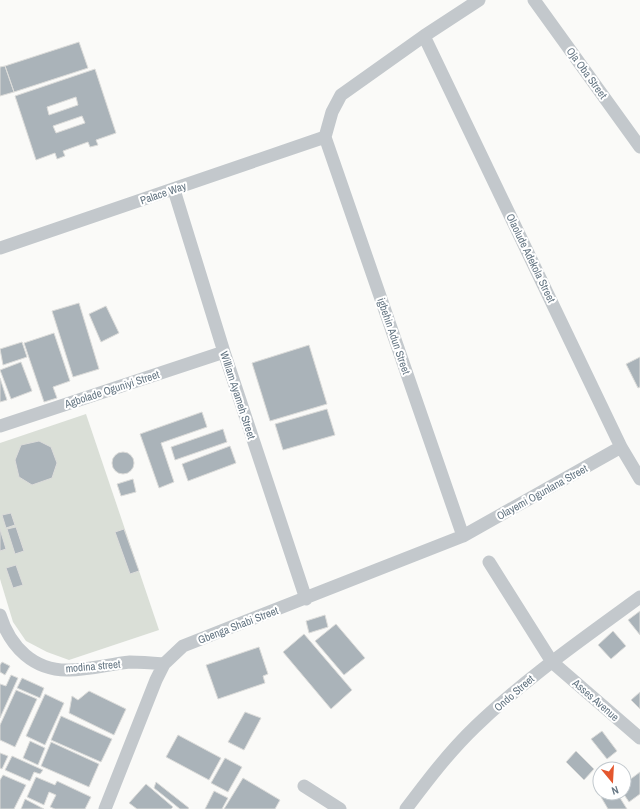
<svg xmlns="http://www.w3.org/2000/svg" width="640" height="809" font-family="'Archivo Narrow',sans-serif">
<style>
.green{fill:#dadfd7}
.building{fill:#aab3b9;stroke:#dcdcda;fill-rule:evenodd}
.lines{fill:none;stroke-linecap:round;stroke-linejoin:round}
.street{stroke:#c3c8cc;stroke-width:13}
.labels{text-anchor:middle;dominant-baseline:central;stroke-width:4;stroke-linejoin:round;paint-order:stroke}
.street-label{font-size:11px;fill:#657683;stroke:#fff}
</style>
<rect width="100%" height="100%" fill="#fafaf8"/>
<path class="green" d="M 86,414 L 159,630 L 69,660 L 47,652 L 26,641 L 13,622 L 0,579 L 0,443 Z"/>
<path class="building" d="M 79,42 L 88,68 L 14,92 L 5,66 Z
M 5,66 L 14,92 L 0,96 L 0,67 Z
M 95,69 L 116,133 L 96,140 L 98,145 L 90,147 L 88,142 L 63,151 L 65,156 L 57,159 L 55,153 L 36,160 L 15,96 ZM 76,97 L 78,105 L 49,115 L 47,107 ZM 82,116 L 85,123 L 56,133 L 53,126 Z
M 79,303 L 99,369 L 73,377 L 52,311 Z
M 106,306 L 119,333 L 101,342 L 89,314 Z
M 54,333 L 70,381 L 53,387 L 57,398 L 44,402 L 24,343 Z
M 22,342 L 27,357 L 3,365 L 0,349 Z
M 309,345 L 327,404 L 270,421 L 252,363 Z
M 640,357 L 640,387 L 638,388 L 626,364 Z
M 21,362 L 32,391 L 11,399 L 0,370 Z
M 0,378 L 7,400 L 0,402 Z
M 327,409 L 335,435 L 283,450 L 275,424 Z
M 202,412 L 207,427 L 161,443 L 174,482 L 159,488 L 140,434 Z
M 223,429 L 227,442 L 175,460 L 171,447 Z
M 39,441 L 51,447 L 57,463 L 52,478 L 32,485 L 19,477 L 15,460 L 21,445 Z
M 230,446 L 236,463 L 188,481 L 182,464 Z
M112 463a11 11 0 1 1 22 0a11 11 0 1 1-22 0Z
M 133,479 L 136,492 L 121,496 L 117,484 Z
M 11,513 L 15,525 L 6,528 L 2,515 Z
M 16,527 L 24,551 L 15,554 L 7,529 Z
M 0,529 L 6,549 L 0,551 Z
M 124,529 L 139,571 L 130,574 L 115,532 Z
M 16,565 L 23,585 L 13,588 L 6,568 Z
M 640,611 L 640,635 L 628,620 Z
M 325,615 L 328,627 L 309,633 L 306,621 Z
M 336,624 L 365,658 L 344,675 L 315,641 Z
M 613,631 L 626,646 L 611,659 L 598,645 Z
M 304,634 L 352,690 L 331,709 L 283,652 Z
M 259,647 L 268,674 L 263,676 L 265,683 L 218,699 L 206,665 Z
M 2,662 L 10,666 L 5,675 L 0,672 L 0,665 Z
M 11,675 L 18,678 L 0,718 L 0,684 L 6,686 Z
M 22,678 L 44,688 L 40,698 L 17,688 Z
M 16,690 L 37,699 L 15,747 L 0,740 L 0,725 Z
M 89,691 L 126,709 L 114,735 L 69,713 L 72,696 L 78,700 Z
M 640,692 L 640,709 L 631,700 Z
M 45,694 L 64,703 L 45,745 L 26,736 Z
M 245,712 L 261,718 L 244,750 L 228,742 Z
M 61,716 L 112,739 L 101,762 L 51,740 Z
M 602,731 L 617,751 L 607,759 L 591,739 Z
M 178,735 L 221,758 L 209,780 L 166,757 Z
M 30,741 L 45,748 L 38,765 L 23,758 Z
M 51,742 L 99,764 L 89,787 L 41,766 Z
M 576,751 L 594,769 L 584,780 L 566,762 Z
M 0,753 L 8,756 L 2,769 L 0,768 Z
M 12,756 L 43,770 L 40,774 L 34,772 L 30,781 L 5,770 Z
M 225,758 L 242,767 L 228,792 L 211,783 Z
M 640,772 L 640,794 L 629,802 L 623,793 L 624,793 L 624,784 Z
M 3,775 L 26,785 L 14,809 L 0,809 L 0,780 Z
M 36,777 L 55,785 L 57,781 L 91,797 L 85,809 L 55,809 L 50,807 L 56,795 L 49,792 L 44,805 L 27,797 Z
M 243,778 L 280,800 L 275,809 L 224,809 Z
M 156,782 L 189,808 L 188,809 L 180,809 L 154,788 Z
M 146,784 L 173,807 L 171,809 L 137,809 L 129,803 Z
M 214,791 L 228,798 L 222,809 L 205,809 Z
M 608,793 L 617,793 L 627,809 L 608,809 L 601,797 Z
M 25,799 L 44,809 L 21,809 Z"/>
<g class="lines">
<path class="street" d="M 534,0 L 640,147
M 424,36 L 621,447 L 640,479
M 325,137 L 463,536
M 325,137 L 332,112 L 341,95 L 424,36 L 479,0
M 174,190 L 224,352 L 306,599
M 0,248 L 325,137
M 0,426 L 224,352
M 489,562 L 552,662 L 640,738
M 0,615 C 10,647 34,671 69,670 C 89,670 110,664 130,662 C 141,662 153,663 164,664
M 304,786 L 340,809
M 105,809 L 156,680 L 164,664 L 183,646 L 463,536 L 621,447
M 406,809 C 427,781 449,752 475,727 C 526,678 583,639 640,597"/>
</g>
<g class="labels">
<g class="street-label">
<text transform="translate(587 73) rotate(54)">Oja Oba Street</text>
<text transform="translate(163 193) rotate(-19)">Palace Way</text>
<text transform="translate(531 258) rotate(64)">Olaolude Adekola Street</text>
<text transform="translate(394 336) rotate(71)">igbehin Adun Street</text>
<text transform="translate(112 389) rotate(-18)">Agbolade Oguniyi Street</text>
<text transform="translate(238 395) rotate(72)">William Ayameh Street</text>
<text transform="translate(542 492) rotate(-29)">Olayemi Ogunlana Street</text>
<text transform="translate(238 625) rotate(-21)">Gbenga Shabi Street</text>
<text transform="translate(93 666) rotate(-5)">modina street</text>
<text transform="translate(514 693) rotate(-41)">Ondo Street</text>
<text transform="translate(596 700) rotate(41)">Asses Avenue</text>
</g>
</g>
<g transform="translate(612 781) rotate(162)"><circle r="19" fill="#ffffff" stroke="#c1c8cd"/>
<path d="M0-3L7 15L0 10L-7 15Z" fill="#e4572e"/>
<text y="-6" font-size="11" font-weight="bold" text-anchor="middle" fill="#657683">N</text>
</g>
</svg>
